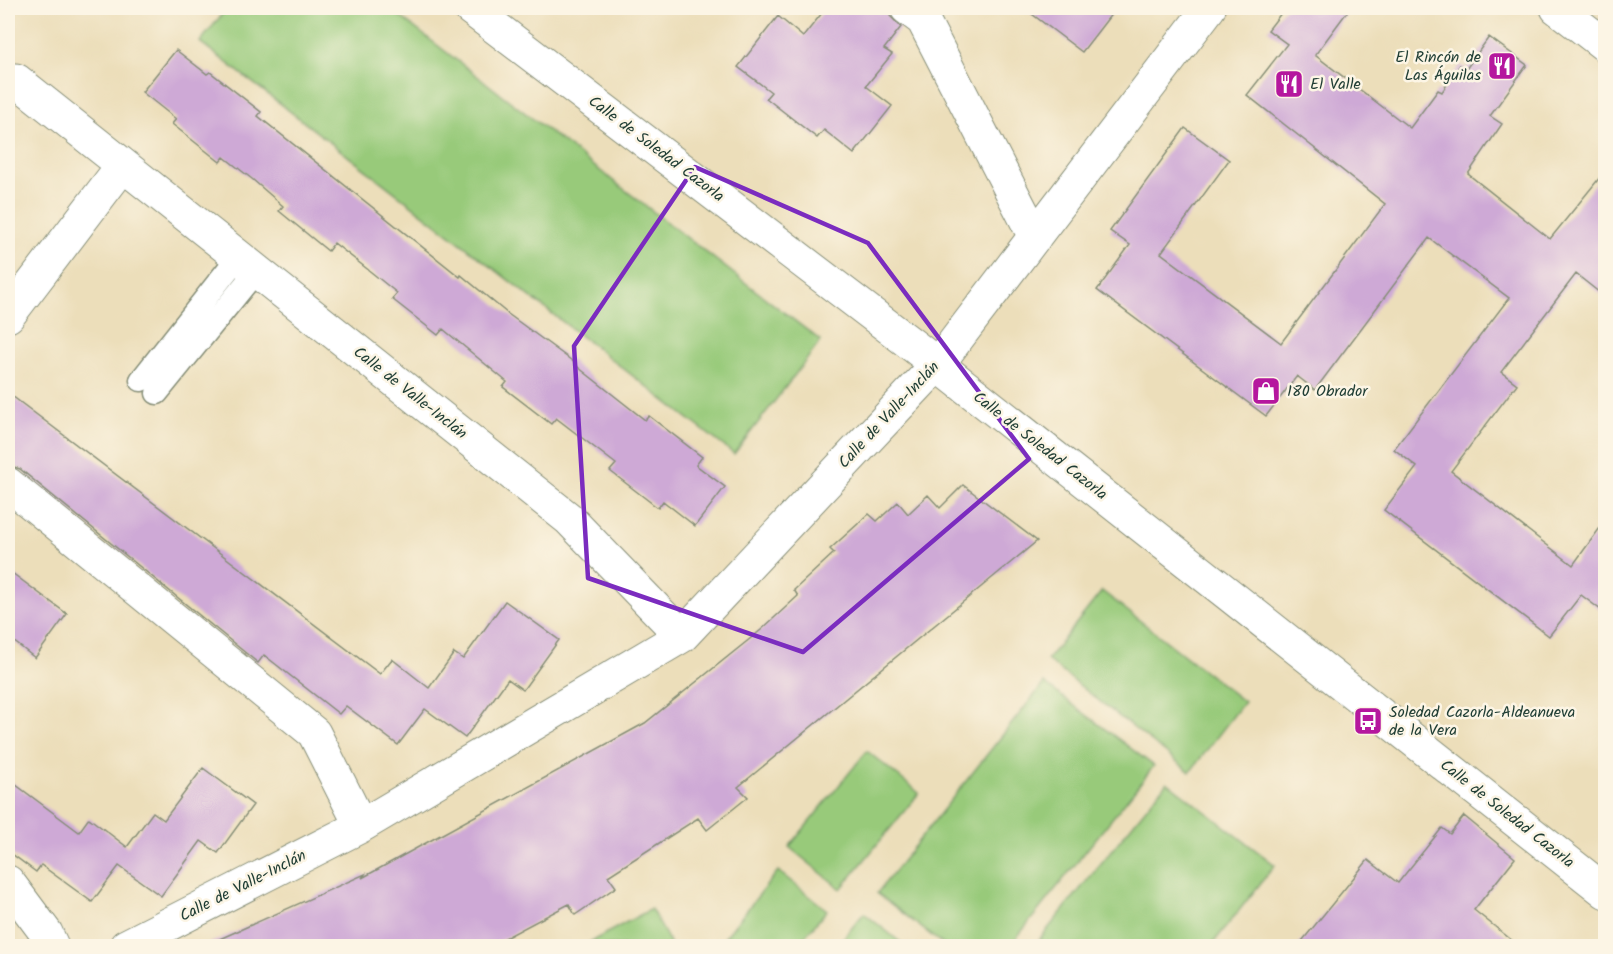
<svg xmlns="http://www.w3.org/2000/svg" width="1613" height="954" font-family="Kalam,sans-serif">
<style>
.green{fill:#98ca7a;stroke:#5c8457;stroke-width:1.5}
.building{fill:#cea9d6}
.lines{fill:none;stroke-linecap:round;stroke-linejoin:round}
.lane-casing{stroke:#868e77;stroke-width:25}
.street-casing{stroke:#868e77;stroke-width:35}
.lane{stroke:#fff;stroke-width:22}
.street{stroke:#fff;stroke-width:33}
.marked{fill:none;stroke:#7b2cbf;stroke-width:4.5;stroke-linejoin:round}
.labels{text-anchor:middle;dominant-baseline:central;stroke-width:5;stroke-linejoin:round;paint-order:stroke}
.poi-label{font-size:16px;fill:#1f3d34;stroke:#fcf5e5;text-anchor:start}
.street-label{font-size:16px;fill:#1f3d34;stroke:#fcf5e5}
</style>
<rect width="100%" height="100%" fill="#fcf5e5"/>
<filter id="ink" filterUnits="userSpaceOnUse"><feTurbulence type="fractalNoise" baseFrequency=".0167" numOctaves="2"/><feDisplacementMap in="SourceGraphic" scale="12" xChannelSelector="R" yChannelSelector="G"/><feConvolveMatrix kernelMatrix="1 2 1 2 8 2 1 2 1" color-interpolation-filters="sRGB"/></filter>
<filter id="wash" filterUnits="userSpaceOnUse"><feTurbulence type="fractalNoise" baseFrequency=".008" numOctaves="4" result="noise"/><feDisplacementMap in="SourceGraphic" scale="24" xChannelSelector="R" yChannelSelector="G"/><feGaussianBlur stdDeviation="1.35" result="paint"/><feColorMatrix in="noise" values="0 0 0 0 0 0 0 0 0 0 0 0 0 0 0 0 0 1.4 0 .05"/><feComposite in="paint" operator="in"/></filter>
<g filter="url(#wash)">
<rect width="100%" height="100%" fill="#ecdeba"/>
<path class="green" d="M 227,8 L 389,8 L 821,341 L 734,454 L 200,42 Z
M 1102,591 L 1244,702 L 1190,772 L 1047,660 Z
M 1044,683 L 1154,766 L 1010,946 L 945,946 L 877,893 Z
M 867,751 L 919,793 L 841,889 L 789,847 Z
M 1167,782 L 1275,865 L 1211,946 L 1034,946 Z
M 778,871 L 827,910 L 797,946 L 718,946 Z
M 651,909 L 672,946 L 593,946 L 590,942 Z
M 864,913 L 905,946 L 837,946 Z"/>
<g id="blocks">
<path class="building" d="M 826,8 L 889,8 L 890,16 L 901,27 L 884,49 L 892,54 L 866,86 L 892,106 L 854,154 L 824,130 L 817,138 L 766,98 L 771,92 L 738,67 L 778,16 L 803,37 Z
M 1024,8 L 1116,8 L 1082,52 Z
M 1285,8 L 1350,8 L 1315,55 L 1410,128 L 1438,90 L 1442,92 L 1460,65 L 1466,69 L 1489,37 L 1527,65 L 1490,116 L 1502,124 L 1468,174 L 1550,239 L 1605,171 L 1605,297 L 1576,274 L 1501,372 L 1517,384 L 1451,471 L 1573,565 L 1605,521 L 1605,613 L 1581,595 L 1549,636 L 1384,510 L 1417,467 L 1394,449 L 1509,298 L 1429,238 L 1315,390 L 1297,376 L 1266,416 L 1097,290 L 1130,245 L 1110,231 L 1185,128 L 1229,160 L 1161,253 L 1281,343 L 1385,204 L 1247,95 L 1287,44 L 1268,30 Z
M 176,50 L 207,74 L 210,72 L 261,112 L 258,116 L 460,277 L 461,275 L 508,314 L 575,363 L 574,364 L 645,420 L 649,416 L 702,457 L 696,465 L 725,487 L 695,526 L 663,501 L 658,508 L 610,471 L 616,464 L 556,418 L 551,424 L 503,387 L 507,382 L 443,329 L 438,335 L 392,299 L 397,293 L 366,268 L 334,243 L 328,251 L 279,211 L 283,206 L 252,179 L 224,157 L 220,162 L 172,124 L 176,119 L 142,92 Z
M 8,393 L 380,674 L 392,659 L 429,688 L 454,653 L 463,659 L 505,601 L 559,640 L 523,690 L 508,679 L 465,738 L 425,709 L 398,745 L 346,706 L 339,714 L 264,655 L 258,663 L 20,469 L 8,465 Z
M 963,485 L 1037,541 L 738,787 L 748,797 L 707,830 L 698,818 L 608,876 L 616,887 L 575,915 L 569,904 L 490,946 L 204,946 L 365,874 L 362,878 L 645,723 L 761,630 L 798,596 L 794,590 L 834,553 L 830,549 L 869,514 L 877,521 L 898,502 L 908,514 L 928,495 L 940,508 Z
M 8,570 L 67,614 L 35,658 L 8,637 Z
M 203,768 L 253,805 L 218,853 L 201,841 L 161,896 L 119,866 L 92,902 L 41,865 L 36,872 L 8,851 L 8,779 L 79,832 L 89,818 L 127,847 L 153,812 L 164,820 Z
M 1464,816 L 1515,858 L 1474,910 L 1519,946 L 1298,946 L 1368,860 L 1398,883 L 1442,828 L 1450,834 Z"/>
</g>
</g>
<g filter="url(#ink)">
<use href="#blocks" fill-opacity="0" stroke="#868e77" stroke-width="1.5"/>
<g class="lines">
<g class="lane-casing">
<path id="lane" d="M 141,380 L 238,257
M 157,393 L 256,271"/>
</g>
<g class="street-casing">
<path id="street" d="M 470,8 L 915,347 L 1606,892
M 907,8 L 923,20 L 1035,237
M 1557,8 L 1606,46
M 16,80 L 123,165
M 8,316 L 123,165 L 569,519 L 682,636
M 8,484 L 314,733 L 361,826
M 8,882 L 46,933 L 52,946
M 126,946 L 361,826 L 682,636 L 937,365 L 1209,8"/>
</g>
<use href="#lane" class="lane"/>
<use href="#street" class="street"/>
</g>
</g>
<path class="marked" d="M 695,167 L 868,243 L 1029,459 L 803,652 L 588,578 L 574,346 Z"/>
<defs>
<g id="restaurant-square" transform="scale(1.5)"><rect x="-9" y="-9" width="18" height="18" rx="4" fill="#b5179e" stroke="#fcf5e5"/><path d="M-5-6h1v4h1v-4h1v4h1v-4h1v5L-1.5 .5V6h-2V.5L-5-1ZM5-6V6H3V1.5H1.5Q1.5-4 5-6Z" fill="#fff"/></g>
<g id="shop-square" transform="scale(1.5)"><rect x="-9" y="-9" width="18" height="18" rx="4" fill="#b5179e" stroke="#fcf5e5"/><path d="M-5-2.5h2.3a2.7 3.5 0 0 1 5.4 0H5L5.5 6h-11ZM-1.5-2.5h3a1.5 2.3 0 0 0-3 0Z" fill="#fff"/></g>
<g id="bus-square" transform="scale(1.5)"><rect x="-9" y="-9" width="18" height="18" rx="4" fill="#b5179e" stroke="#fcf5e5"/><path d="M-5-6H5V4H4V6H2V4H-2V6H-4V4H-5ZM-3.5-4V0h7V-4ZM-3.5 1.2v1.5H-2V1.2ZM2 1.2v1.5H3.5V1.2Z" fill="#fff"/></g>
</defs>
<g fill-rule="evenodd">
<use href="#restaurant-square" x="1502" y="66"/>
<use href="#restaurant-square" x="1289" y="84"/>
<use href="#shop-square" x="1266" y="391"/>
<use href="#bus-square" x="1368" y="721"/>
</g>
<g class="labels">
<g class="poi-label">
<text x="1481" y="57" text-anchor="end">El Rincón de<tspan x="1481" dy="18">Las Águilas</tspan></text>
<text x="1310" y="84">El Valle</text>
<text x="1287" y="391">180 Obrador</text>
<text x="1389" y="712">Soledad Cazorla-Aldeanueva<tspan x="1389" dy="18">de la Vera</tspan></text>
</g>
<g class="street-label">
<text transform="translate(656 149) rotate(37)">Calle de Soledad Cazorla</text>
<text transform="translate(410 393) rotate(38)">Calle de Valle-Inclán</text>
<text transform="translate(889 415) rotate(-47)">Calle de Valle-Inclán</text>
<text transform="translate(1040 446) rotate(38)">Calle de Soledad Cazorla</text>
<text transform="translate(1507 814) rotate(38)">Calle de Soledad Cazorla</text>
<text transform="translate(243 886) rotate(-27)">Calle de Valle-Inclán</text>
</g>
</g>
<rect width="1613" height="954" fill="none" stroke="#fcf5e5" stroke-width="30"/>
</svg>
